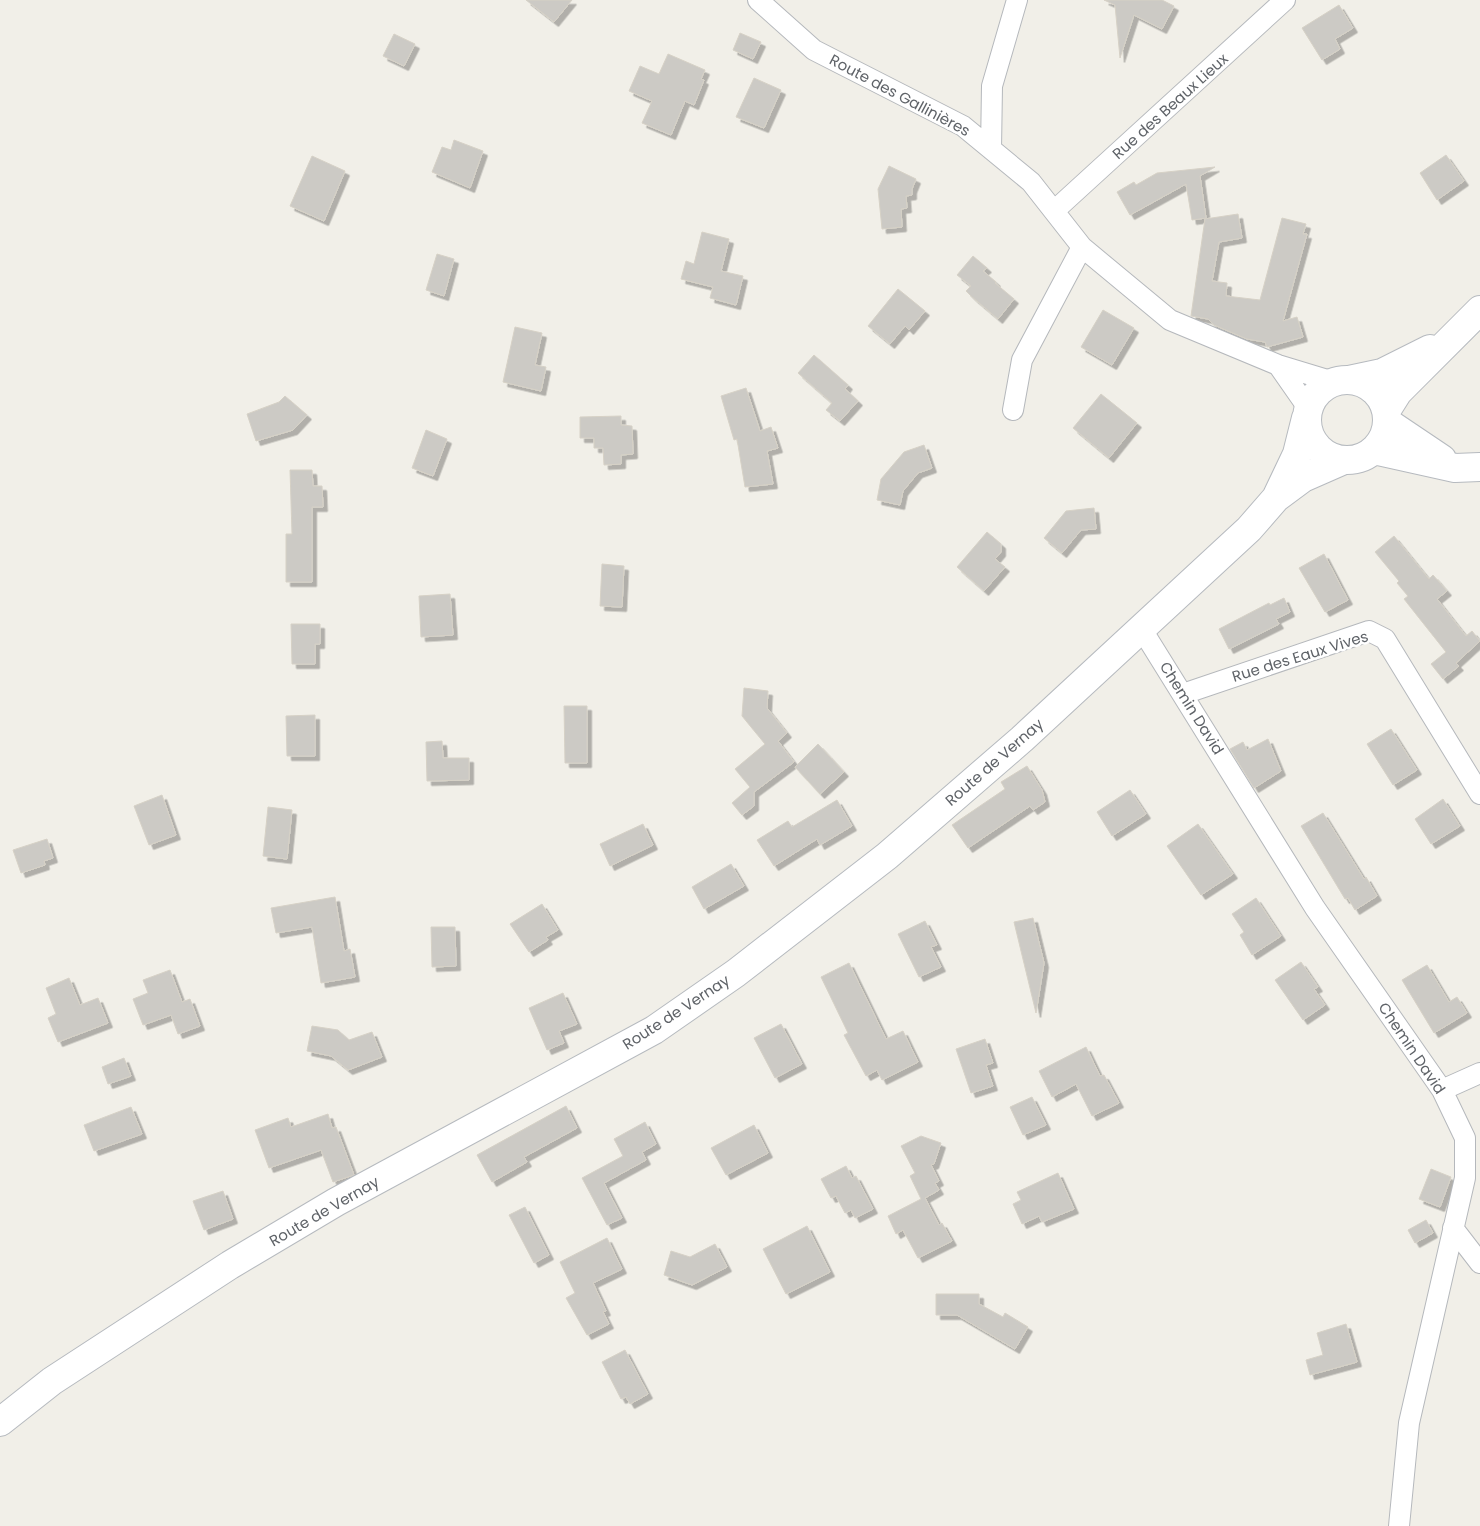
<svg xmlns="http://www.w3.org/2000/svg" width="1480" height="1526" font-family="Poppins,sans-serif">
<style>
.building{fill:#cccac5;stroke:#d6d1c6;filter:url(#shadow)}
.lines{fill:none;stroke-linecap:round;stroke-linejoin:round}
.street-casing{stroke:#b5b8bc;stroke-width:22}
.secondary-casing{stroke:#b6babf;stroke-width:30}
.street{stroke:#fff;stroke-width:20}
.secondary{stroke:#fff;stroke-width:28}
.labels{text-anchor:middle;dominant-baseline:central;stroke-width:5;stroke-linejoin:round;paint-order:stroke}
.street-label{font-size:15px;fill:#5f6368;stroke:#fff}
</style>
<defs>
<filter id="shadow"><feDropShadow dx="4.5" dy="4.5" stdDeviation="0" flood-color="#0004"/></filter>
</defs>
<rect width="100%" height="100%" fill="#f1efe8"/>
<path class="building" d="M 526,0 L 572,0 L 554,22 Z
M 1104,0 L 1162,0 L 1174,6 L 1162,29 L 1134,15 L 1120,58 L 1115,5 Z
M 1339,5 L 1353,28 L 1335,39 L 1340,49 L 1322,60 L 1302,28 Z
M 740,33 L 761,42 L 753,59 L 733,50 Z
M 394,34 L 415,44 L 404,66 L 383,56 Z
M 668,54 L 705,70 L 701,79 L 704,80 L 694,105 L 685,101 L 671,135 L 642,123 L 652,101 L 629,91 L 640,66 L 659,74 Z
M 754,78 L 781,90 L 764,128 L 736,117 Z
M 454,140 L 483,151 L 470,188 L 432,172 L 442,147 L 451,150 Z
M 1446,155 L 1464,181 L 1437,200 L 1420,173 Z
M 312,156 L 345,171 L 324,221 L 290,206 Z
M 889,166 L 916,179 L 912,189 L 912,195 L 906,196 L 907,208 L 901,209 L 902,227 L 882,229 L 878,189 Z
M 1215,167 L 1200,176 L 1206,218 L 1192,220 L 1186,184 L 1130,215 L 1117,192 L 1134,182 L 1136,185 L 1157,173 Z
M 1238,214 L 1242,238 L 1219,242 L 1212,281 L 1227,283 L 1226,296 L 1260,300 L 1282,218 L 1306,224 L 1303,234 L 1307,234 L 1283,321 L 1297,317 L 1303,337 L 1267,347 L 1265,342 L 1247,339 L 1214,325 L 1208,319 L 1191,316 L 1205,219 Z
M 702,232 L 729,239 L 721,271 L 743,276 L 736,305 L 710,298 L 713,287 L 681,279 L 686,261 L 694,264 Z
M 437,254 L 454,259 L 444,296 L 426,290 Z
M 973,256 L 987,268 L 983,271 L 996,282 L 995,283 L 1014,299 L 998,319 L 971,296 L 966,291 L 971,286 L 957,275 Z
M 898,289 L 925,311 L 909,330 L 905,326 L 890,344 L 868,326 Z
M 1103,310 L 1134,328 L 1112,365 L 1081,347 Z
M 515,327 L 542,333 L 535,365 L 546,367 L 541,391 L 503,382 Z
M 814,355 L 848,385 L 845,389 L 858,401 L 840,421 L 826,410 L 832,403 L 798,373 Z
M 746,388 L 760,431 L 771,427 L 778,448 L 767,451 L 773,484 L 745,487 L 737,439 L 734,440 L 721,396 Z
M 1101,394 L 1137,423 L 1109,458 L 1073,428 Z
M 285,396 L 307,415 L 293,430 L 256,441 L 247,414 L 279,402 Z
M 621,416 L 621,425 L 632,426 L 633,454 L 621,455 L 621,464 L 604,465 L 603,448 L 594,448 L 594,438 L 580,438 L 580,417 Z
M 426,430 L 447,439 L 433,476 L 412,468 Z
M 924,445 L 932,468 L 918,473 L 903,491 L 900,505 L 877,500 L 881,479 L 904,452 Z
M 290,470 L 312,470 L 313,486 L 322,486 L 323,507 L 312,507 L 312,582 L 286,582 L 286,534 L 292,534 Z
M 1094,508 L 1096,529 L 1081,530 L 1062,553 L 1044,538 L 1066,511 Z
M 987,532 L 1001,544 L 1001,552 L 995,559 L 1005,567 L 984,591 L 957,567 Z
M 1394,536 L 1429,579 L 1433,575 L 1447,591 L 1437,599 L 1466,636 L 1472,631 L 1480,641 L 1456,663 L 1459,666 L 1443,679 L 1431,664 L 1446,652 L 1404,599 L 1408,596 L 1397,583 L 1399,581 L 1375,552 Z
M 1324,554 L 1348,600 L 1325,612 L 1299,568 Z
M 602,564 L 624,566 L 622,607 L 600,606 Z
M 450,594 L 453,635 L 421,637 L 419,596 Z
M 1284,598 L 1290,612 L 1276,619 L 1279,624 L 1229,649 L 1219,629 L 1269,603 L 1270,605 Z
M 291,624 L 320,624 L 320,644 L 315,644 L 315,664 L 292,664 Z
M 744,688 L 768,691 L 767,708 L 787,733 L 778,741 L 794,762 L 754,792 L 754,806 L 742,815 L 732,803 L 750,787 L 735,769 L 765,744 L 742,716 Z
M 564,706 L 587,706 L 587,763 L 565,763 Z
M 315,715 L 315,756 L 287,756 L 286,716 Z
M 1391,729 L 1417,770 L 1393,785 L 1367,744 Z
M 1268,739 L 1281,771 L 1254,788 L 1230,749 L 1243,742 L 1247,750 Z
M 442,741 L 443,758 L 469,758 L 469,780 L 427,781 L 426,742 Z
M 818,744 L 844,772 L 820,794 L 795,767 Z
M 1027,766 L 1042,790 L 1045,802 L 1033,810 L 1030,806 L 968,848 L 952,825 L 1005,789 L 1001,782 Z
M 1130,790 L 1146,814 L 1112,836 L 1097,812 Z
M 162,795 L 176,835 L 149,845 L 134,806 Z
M 1443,799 L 1460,826 L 1431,844 L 1415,819 Z
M 837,800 L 852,826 L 820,845 L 817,839 L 774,866 L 757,840 L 788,821 L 792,827 Z
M 268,807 L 292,810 L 287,859 L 263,856 Z
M 1323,813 L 1364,879 L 1366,877 L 1377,896 L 1355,910 L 1348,898 L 1345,899 L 1301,826 Z
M 643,824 L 653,845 L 610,866 L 600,844 Z
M 1198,824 L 1233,874 L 1201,895 L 1167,846 Z
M 47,839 L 53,858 L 44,861 L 45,865 L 21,873 L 13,850 Z
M 731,864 L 744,886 L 704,909 L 692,887 Z
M 335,897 L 344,951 L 350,949 L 355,977 L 321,983 L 312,927 L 276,933 L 271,908 Z
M 1256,898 L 1281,936 L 1252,955 L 1240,935 L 1244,932 L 1232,914 Z
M 542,904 L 558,930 L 546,937 L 548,940 L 529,952 L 510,924 Z
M 1033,918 L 1044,963 L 1036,1013 L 1014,922 Z
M 925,921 L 937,945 L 931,947 L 941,967 L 919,977 L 898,934 Z
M 431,927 L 455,927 L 456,966 L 432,967 Z
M 1301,962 L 1318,987 L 1314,989 L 1325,1005 L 1303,1020 L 1275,980 Z
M 849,963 L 886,1039 L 903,1031 L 918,1062 L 882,1080 L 877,1070 L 866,1076 L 844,1035 L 848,1033 L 821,977 Z
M 1427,965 L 1449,1002 L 1457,997 L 1467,1013 L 1434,1033 L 1402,980 Z
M 170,970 L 182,1002 L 190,999 L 200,1026 L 178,1034 L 171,1015 L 143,1025 L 133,999 L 148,993 L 143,980 Z
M 69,978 L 80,1005 L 98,998 L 108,1023 L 58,1042 L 48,1018 L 56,1014 L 46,988 Z
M 563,993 L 577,1024 L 559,1031 L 564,1043 L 547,1050 L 529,1008 Z
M 781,1024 L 802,1064 L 775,1078 L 754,1038 Z
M 312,1026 L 338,1030 L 349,1040 L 372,1032 L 382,1057 L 348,1070 L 331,1056 L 307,1051 Z
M 985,1039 L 993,1063 L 986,1065 L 993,1086 L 971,1093 L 956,1049 Z
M 1086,1047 L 1100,1076 L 1104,1075 L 1119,1103 L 1092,1116 L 1076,1084 L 1052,1097 L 1039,1071 Z
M 124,1058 L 131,1076 L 108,1084 L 102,1067 Z
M 1032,1097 L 1046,1125 L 1023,1135 L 1010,1107 Z
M 566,1106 L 577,1128 L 524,1157 L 527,1162 L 492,1182 L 477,1155 Z
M 131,1107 L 142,1134 L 94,1151 L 84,1125 Z
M 328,1114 L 332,1128 L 336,1127 L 354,1175 L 333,1182 L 321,1150 L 269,1168 L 255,1130 L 288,1118 L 291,1127 Z
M 645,1122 L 656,1144 L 642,1152 L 646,1160 L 604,1183 L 622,1218 L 607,1225 L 582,1178 L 623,1156 L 614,1139 Z
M 754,1125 L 768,1153 L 726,1175 L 711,1148 Z
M 921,1136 L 941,1143 L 934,1164 L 931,1165 L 939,1181 L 935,1183 L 939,1190 L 925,1198 L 939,1225 L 942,1223 L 952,1241 L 918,1258 L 903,1230 L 896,1234 L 888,1216 L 921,1199 L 910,1176 L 915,1173 L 901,1146 Z
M 846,1166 L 852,1178 L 856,1176 L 873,1209 L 855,1218 L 851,1210 L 845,1213 L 836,1196 L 831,1198 L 821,1179 Z
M 1431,1169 L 1451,1177 L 1440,1207 L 1419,1199 Z
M 1058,1173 L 1074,1209 L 1042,1222 L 1039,1216 L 1022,1224 L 1013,1204 L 1021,1200 L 1017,1192 Z
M 223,1191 L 233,1219 L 204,1230 L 193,1201 Z
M 525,1207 L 549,1255 L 534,1263 L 509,1215 Z
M 1426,1220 L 1433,1233 L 1415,1243 L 1408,1230 Z
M 807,1226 L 830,1272 L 786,1294 L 763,1249 Z
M 607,1238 L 622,1269 L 593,1283 L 606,1311 L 603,1312 L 609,1324 L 587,1335 L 566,1298 L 575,1293 L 560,1262 Z
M 715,1244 L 727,1267 L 692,1285 L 664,1275 L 671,1251 L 690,1257 Z
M 936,1294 L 979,1294 L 979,1304 L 1003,1317 L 1005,1313 L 1028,1327 L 1015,1349 L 957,1315 L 936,1315 Z
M 1346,1324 L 1357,1362 L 1310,1375 L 1306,1360 L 1323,1355 L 1317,1333 Z
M 625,1350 L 648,1394 L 630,1404 L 626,1397 L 621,1399 L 602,1362 Z"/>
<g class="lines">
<g class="street-casing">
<path id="street" d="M 758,0 L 814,50 L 963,126 L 1031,182 L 1082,247 L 1170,320 L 1278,365 L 1334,382
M 991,149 L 992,86 L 1017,0
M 1054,211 L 1285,0
M 1278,365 L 1308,408
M 1013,410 L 1022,360 L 1082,247
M 1141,628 L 1315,908 L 1442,1090 L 1465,1138 L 1465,1178 L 1409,1423 L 1399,1526
M 1183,694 L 1369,631 L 1385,639 L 1480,794
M 1442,1090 L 1480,1073
M 1453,1228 L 1480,1263"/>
</g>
<g class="secondary-casing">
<path id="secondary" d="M1307 420a40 40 0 1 1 80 0a40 40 0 1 1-80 0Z
M 1349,380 L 1382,373 L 1430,349
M 1386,411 L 1398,392 L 1480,310
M 1387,422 L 1442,459
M 1374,450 L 1455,468 L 1480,467
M 1277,496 L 1297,454 L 1306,418
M 0,1422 L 52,1381 L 230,1265 L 336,1202 L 654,1030 L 736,973 L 887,856 L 1022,739 L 1249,529 L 1276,498 L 1303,478 L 1344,460"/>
</g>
<use href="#street" class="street"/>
<use href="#secondary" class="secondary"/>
</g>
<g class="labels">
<g class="street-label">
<text transform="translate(900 95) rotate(28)">Route des Gallinières</text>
<text transform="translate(1170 106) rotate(-42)">Rue des Beaux Lieux</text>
<text transform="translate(1300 656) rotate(-17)">Rue des Eaux Vives</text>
<text transform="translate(1192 708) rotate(58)">Chemin David</text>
<text transform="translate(994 762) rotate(-41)">Route de Vernay</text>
<text transform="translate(676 1012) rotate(-33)">Route de Vernay</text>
<text transform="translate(1412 1048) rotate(56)">Chemin David</text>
<text transform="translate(324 1211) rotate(-30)">Route de Vernay</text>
</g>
</g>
</svg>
